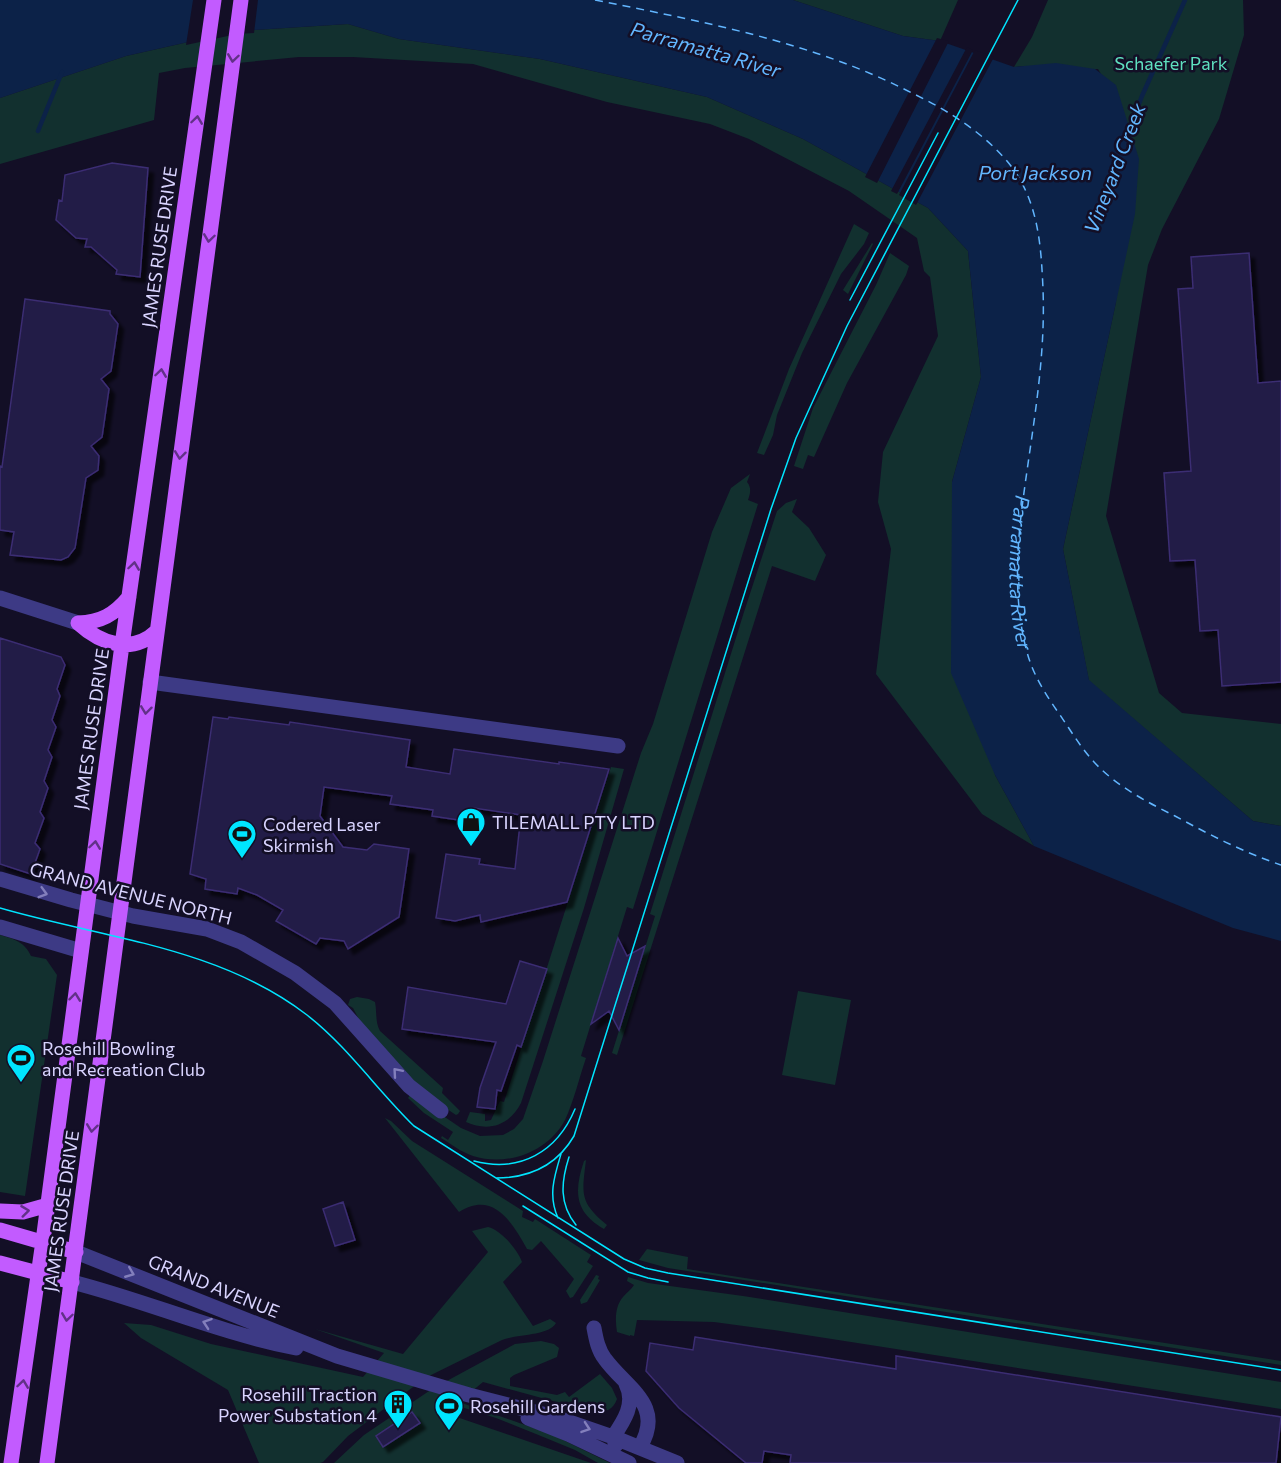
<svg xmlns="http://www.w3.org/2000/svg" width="1281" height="1463" font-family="Commissioner,sans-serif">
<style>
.green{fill:#12302f}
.water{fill:#0c2248}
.pier{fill:#130f26}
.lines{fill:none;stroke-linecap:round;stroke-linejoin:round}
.stream{stroke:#0c2248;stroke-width:4.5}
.ferry{stroke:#62b6ff;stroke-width:1.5;stroke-dasharray:8 6;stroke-linecap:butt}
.building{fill:#241b47;stroke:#3b2d73;stroke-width:1.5;filter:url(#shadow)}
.street{stroke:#3d3a85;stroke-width:15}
.primary{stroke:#c25bff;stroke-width:15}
.tram{stroke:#00e5ff;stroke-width:1.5}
.oneway{stroke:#623188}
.oneway2{stroke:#837fbc}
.labels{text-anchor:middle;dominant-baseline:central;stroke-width:5;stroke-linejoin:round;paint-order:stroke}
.park-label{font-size:18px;fill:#5fe0c0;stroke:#130f26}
.street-label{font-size:18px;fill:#d9d4ff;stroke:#130f26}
.poi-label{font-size:18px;fill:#d9d4ff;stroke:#130f26;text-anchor:start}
.water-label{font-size:20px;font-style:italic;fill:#62b6ff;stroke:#130f26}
</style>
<defs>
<filter id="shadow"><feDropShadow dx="5.5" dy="5.5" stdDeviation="1.5" flood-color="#0009"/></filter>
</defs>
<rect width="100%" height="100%" fill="#130f26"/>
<path class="green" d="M 793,0 L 958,0 L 940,41 L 903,36 Z
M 1048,0 L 1243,0 L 1244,35 L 1219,119 L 1162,229 L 1148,265 L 1106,516 L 1159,693 L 1182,713 L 1281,724 L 1281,826 L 1253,821 L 1089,681 L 1063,549 L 1116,302 L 1124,113 L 1098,69 L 1024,72 L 1025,66 L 1014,67 L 1032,37 Z
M 348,24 L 399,39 L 540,59 L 707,97 L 803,139 L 928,208 L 968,251 L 981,377 L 952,482 L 995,775 L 1034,846 L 982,814 L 876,674 L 891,549 L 878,502 L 883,452 L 938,336 L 930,277 L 924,271 L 917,238 L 849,191 L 749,139 L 710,124 L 607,102 L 473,64 L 353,57 L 299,57 L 185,68 L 159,73 L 154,120 L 0,164 L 0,98 L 126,56 L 237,31 Z
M 854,224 L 869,233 L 864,244 L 841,274 L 802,353 L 777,415 L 773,435 L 764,455 L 757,453 L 789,369 Z
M 872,243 L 873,244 L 848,294 L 843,290 Z
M 890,253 L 909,266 L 906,275 L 847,383 L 814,457 L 808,455 L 803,469 L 794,466 L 813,408 L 876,285 Z
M 750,474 L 747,482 C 752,488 750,494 748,500 L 758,504 L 633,909 L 627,907 L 581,1056 L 586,1058 C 579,1078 574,1101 565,1120 C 548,1152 507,1167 473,1156 C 461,1152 451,1144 441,1138 L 442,1136 L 448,1140 L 453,1132 L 424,1113 L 408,1098 L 411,1094 L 461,1128 L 480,1136 L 503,1135 L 514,1129 L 523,1119 L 543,1061 L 641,753 L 653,724 L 712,532 L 731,488 Z
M 797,499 L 792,512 L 809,528 L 826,555 L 815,581 L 772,566 L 617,1055 L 612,1053 L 655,916 L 650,914 L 744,612 L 777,511 L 786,503 Z
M 611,767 L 624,769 L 584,908 L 521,1103 C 509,1126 488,1132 466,1122 L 470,1112 L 485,1114 L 485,1121 L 491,1120 L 500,1101 L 504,1102 Z
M 0,935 C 14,939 25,942 31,956 L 46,959 L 57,975 L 25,1196 L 0,1192 Z
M 798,991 L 851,1000 L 835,1085 L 782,1075 Z
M 357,997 L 369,999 L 375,1002 C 377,1012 375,1022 380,1031 L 443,1088 L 442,1093 L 460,1111 L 458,1114 L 456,1115 L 423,1093 L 364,1029 L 353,1008 L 348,1005 L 350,999 Z
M 385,1118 L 391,1121 L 412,1141 L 523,1211 L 522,1217 L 533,1222 L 535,1219 L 591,1255 L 587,1262 L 593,1266 L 573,1297 L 570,1298 L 566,1291 L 574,1279 L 541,1241 L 532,1250 L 527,1249 C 512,1222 493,1190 459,1212 Z
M 586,1160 C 582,1194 579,1202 607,1225 L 604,1229 C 574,1212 574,1191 584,1161 Z
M 488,1227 C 501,1230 518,1250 522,1262 L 503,1282 L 533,1326 L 550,1319 L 556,1323 C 549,1336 517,1334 502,1340 L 425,1378 L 348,1436 L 323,1462 L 320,1463 L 259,1463 L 228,1390 L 141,1338 L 124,1323 L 151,1325 L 211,1344 L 363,1377 L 384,1353 L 315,1329 L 403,1354 L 488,1252 L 472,1231 Z
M 647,1249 L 688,1257 L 687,1269 L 1281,1361 L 1281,1365 L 668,1268 L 639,1260 Z
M 596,1275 L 599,1276 L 598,1279 L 600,1280 L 587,1302 L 581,1304 L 580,1300 Z
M 628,1277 L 648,1283 L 743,1296 L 1281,1382 L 1281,1409 L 774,1330 L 714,1322 L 637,1320 L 634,1336 L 630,1335 L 630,1336 L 617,1332 C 615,1320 615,1306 623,1297 C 627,1292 631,1290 634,1285 L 627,1281 Z
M 541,1341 L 554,1344 L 559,1348 L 557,1357 L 514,1375 L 510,1378 L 510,1386 L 557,1395 L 565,1392 L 569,1397 L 600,1374 L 612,1388 L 617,1399 C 612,1413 601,1413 589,1411 L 483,1382 L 459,1402 L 551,1434 L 610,1463 L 598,1463 L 575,1450 L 536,1434 L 496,1418 L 455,1405 L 445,1413 L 591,1463 L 334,1463 L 364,1435 L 432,1389 L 515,1344 Z"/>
<path class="water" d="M 0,0 L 793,0 L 903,36 L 940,41 L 1014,67 L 1056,63 L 1095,69 L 1116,85 L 1139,159 L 1135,214 L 1063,549 L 1089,680 L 1253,821 L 1281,826 L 1281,941 L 1233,928 L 1034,846 L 995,775 L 951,673 L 952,482 L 981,377 L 968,251 L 928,208 L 803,139 L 707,97 L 540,59 L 399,39 L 348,24 L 237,31 L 126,56 L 0,98 Z"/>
<path class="pier" d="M 193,0 L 258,0 L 254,33 L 237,34 L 186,45 Z
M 937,38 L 949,41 L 877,183 L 865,177 Z
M 967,47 L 973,50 L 897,194 L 891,191 Z
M 975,50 L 994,57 L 916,205 L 899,195 Z"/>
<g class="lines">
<path class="stream" d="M 38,131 L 62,72
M 1127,135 L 1142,96 L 1185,0"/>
<path class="ferry" id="s1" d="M 595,0 C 704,22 813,42 912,93 C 947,110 981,131 1007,161 C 1038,198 1041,243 1043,289 C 1046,366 1030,440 1021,516 C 1016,560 1015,609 1027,652 C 1033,675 1046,695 1060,715 C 1071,731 1081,748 1094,762 C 1116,786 1147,802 1175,816 C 1210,835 1243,852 1281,865"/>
</g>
<path class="building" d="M 112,163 L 148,168 L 140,277 L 116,274 L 117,270 L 91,247 L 85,247 L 87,239 L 76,238 L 56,220 L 59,200 L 62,201 L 65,175 Z
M 1249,253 L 1258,383 L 1281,381 L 1281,682 L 1222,686 L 1218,630 L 1200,631 L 1195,560 L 1170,561 L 1164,473 L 1191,471 L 1178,289 L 1193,288 L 1191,257 Z
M 25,299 L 110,311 L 110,314 L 118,324 L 111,371 L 101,379 L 109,389 L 102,437 L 91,446 L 99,456 L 98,470 L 86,478 L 75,548 L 68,557 L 61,560 L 10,555 L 14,532 L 0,530 L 0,466 L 2,467 Z
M 0,638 L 61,657 L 65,665 L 57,689 L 60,696 L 52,720 L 56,727 L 48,750 L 52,757 L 44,781 L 48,788 L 40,812 L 44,818 L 35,843 L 40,849 L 31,874 L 0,864 Z
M 213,717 L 228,719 L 229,717 L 289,725 L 290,722 L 410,740 L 406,767 L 450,774 L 454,749 L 559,764 L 559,762 L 609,769 L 567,902 L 481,922 L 480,915 L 455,921 L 436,918 L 446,854 L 480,859 L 479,864 L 515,869 L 521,815 L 474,808 L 472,822 L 432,816 L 433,810 L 390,804 L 392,796 L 324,787 L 320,816 L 343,847 L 367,850 L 374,844 L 409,849 L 399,917 L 348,949 L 344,941 L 320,938 L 316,944 L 276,921 L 283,910 L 257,895 L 238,888 L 237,894 L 205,889 L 206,879 L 190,874 Z
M 618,938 L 627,956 L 645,946 L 619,1030 L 609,1011 L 591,1024 Z
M 520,961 L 547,969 L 521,1047 L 517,1045 L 501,1091 L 497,1090 L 495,1109 L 477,1107 L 480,1088 L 496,1042 L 402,1029 L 408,987 L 506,1004 Z
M 343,1202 L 355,1240 L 335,1246 L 323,1209 Z
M 695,1337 L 896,1369 L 896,1356 L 1281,1417 L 1276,1463 L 790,1463 L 791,1455 L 764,1451 L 762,1463 L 746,1463 L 679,1408 L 646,1371 L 650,1343 L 693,1350 Z
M 412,1412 L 420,1423 L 383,1447 L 376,1436 Z"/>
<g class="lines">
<path class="street" d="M 0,598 L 78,623
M 150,682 L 618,746
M 0,879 L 71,900 L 133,916 L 207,929 L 241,942 L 295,973 L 335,1003 L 409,1086 L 441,1111
M 0,927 L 81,951
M 76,1252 L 337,1356 L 469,1395 L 558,1418 L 613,1437 L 677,1463
M 72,1282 C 147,1301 219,1333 296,1348
M 594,1328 C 596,1339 598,1350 605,1359 C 627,1389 665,1405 640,1447
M 528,1418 L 568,1434 L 629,1463
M 616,1445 L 613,1437 C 624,1421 636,1403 626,1384"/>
<path class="primary" d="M 78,623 C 101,644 132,655 157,631
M 78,623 C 101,622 114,615 129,597
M 0,1211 L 23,1212 L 48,1205
M 0,1230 L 76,1252
M 0,1263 L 72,1282
M 11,1463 L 43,1241 L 122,645 L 214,0
M 47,1463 L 241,0"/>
<path class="tram" d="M 850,300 L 938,133
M 0,908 C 103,938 219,947 307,1015 C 348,1047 377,1090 414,1126 L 624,1259 L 645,1268 L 668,1273 L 1281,1370
M 569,1157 C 561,1182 559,1204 576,1225
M 474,1161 C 520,1173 557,1152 575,1109
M 496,1178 C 530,1178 557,1165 574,1136 L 771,509 L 796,438 L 847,326 L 1018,0
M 523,1206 L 628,1272 L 648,1278 L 668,1282
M 558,1218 C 548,1196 554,1177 561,1154"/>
</g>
<defs><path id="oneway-chevron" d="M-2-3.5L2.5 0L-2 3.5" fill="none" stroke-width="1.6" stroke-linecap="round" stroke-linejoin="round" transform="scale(1.5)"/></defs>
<g class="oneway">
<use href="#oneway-chevron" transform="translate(233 58) rotate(98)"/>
<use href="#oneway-chevron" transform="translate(197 120) rotate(-82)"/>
<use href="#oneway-chevron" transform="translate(209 238) rotate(98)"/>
<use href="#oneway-chevron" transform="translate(161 373) rotate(-82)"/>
<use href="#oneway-chevron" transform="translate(180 455) rotate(97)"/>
<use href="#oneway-chevron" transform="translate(134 566) rotate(-82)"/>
<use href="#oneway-chevron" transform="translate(146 710) rotate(97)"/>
<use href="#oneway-chevron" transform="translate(95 845) rotate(-82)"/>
<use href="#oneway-chevron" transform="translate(75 997) rotate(-83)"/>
<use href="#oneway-chevron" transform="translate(92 1128) rotate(97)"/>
<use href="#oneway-chevron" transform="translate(25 1211) rotate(-7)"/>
<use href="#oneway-chevron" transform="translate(67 1317) rotate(98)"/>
<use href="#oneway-chevron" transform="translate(23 1384) rotate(-82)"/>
</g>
<g class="oneway2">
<use href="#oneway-chevron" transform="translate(43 893) rotate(16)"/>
<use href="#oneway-chevron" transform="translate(397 1072) rotate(-131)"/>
<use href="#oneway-chevron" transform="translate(130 1273) rotate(22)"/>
<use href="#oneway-chevron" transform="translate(207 1323) rotate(-161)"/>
<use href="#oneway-chevron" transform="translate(586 1428) rotate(19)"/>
</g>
<defs>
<g id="shop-pin" transform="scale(1.5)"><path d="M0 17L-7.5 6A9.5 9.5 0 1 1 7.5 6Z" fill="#00e5ff" stroke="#130f26"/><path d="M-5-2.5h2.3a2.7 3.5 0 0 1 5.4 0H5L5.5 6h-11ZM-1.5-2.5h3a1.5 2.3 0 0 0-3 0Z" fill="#111"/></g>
<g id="stadium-pin" transform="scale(1.5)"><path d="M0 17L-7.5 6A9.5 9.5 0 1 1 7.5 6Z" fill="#00e5ff" stroke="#130f26"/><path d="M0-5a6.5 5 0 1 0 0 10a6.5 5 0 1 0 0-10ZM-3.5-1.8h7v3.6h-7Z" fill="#111"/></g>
<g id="building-pin" transform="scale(1.5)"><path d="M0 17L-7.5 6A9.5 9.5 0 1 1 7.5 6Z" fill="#00e5ff" stroke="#130f26"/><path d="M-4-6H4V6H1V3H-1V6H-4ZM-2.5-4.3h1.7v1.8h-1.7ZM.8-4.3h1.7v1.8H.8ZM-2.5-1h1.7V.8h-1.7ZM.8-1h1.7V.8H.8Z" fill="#111"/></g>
</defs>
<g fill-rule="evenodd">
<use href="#shop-pin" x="471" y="822"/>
<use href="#stadium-pin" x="242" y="834"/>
<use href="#stadium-pin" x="21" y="1058"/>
<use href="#building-pin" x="398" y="1404"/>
<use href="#stadium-pin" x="449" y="1406"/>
</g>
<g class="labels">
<g class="park-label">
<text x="1171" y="63">Schaefer Park</text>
</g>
<g class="street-label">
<text transform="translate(159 247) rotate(-82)">JAMES RUSE DRIVE</text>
<text transform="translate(91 729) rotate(-82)">JAMES RUSE DRIVE</text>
<text transform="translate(131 893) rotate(14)">GRAND AVENUE NORTH</text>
<text transform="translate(61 1211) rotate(-82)">JAMES RUSE DRIVE</text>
<text transform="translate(214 1286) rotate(22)">GRAND AVENUE</text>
</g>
<g class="poi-label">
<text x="492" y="822">TILEMALL PTY LTD</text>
<text x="263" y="824">Codered Laser<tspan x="263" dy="21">Skirmish</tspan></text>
<text x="42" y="1048">Rosehill Bowling<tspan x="42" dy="21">and Recreation Club</tspan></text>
<text x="377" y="1394" text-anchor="end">Rosehill Traction<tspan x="377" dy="21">Power Substation 4</tspan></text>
<text x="470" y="1406">Rosehill Gardens</text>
</g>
<g class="water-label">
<text transform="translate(706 49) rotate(16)">Parramatta River</text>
<text transform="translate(1114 168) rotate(-69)">Vineyard Creek</text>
<text x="1035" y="172">Port Jackson</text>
<text stroke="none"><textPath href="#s1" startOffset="870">Parramatta River</textPath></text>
</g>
</g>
</svg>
